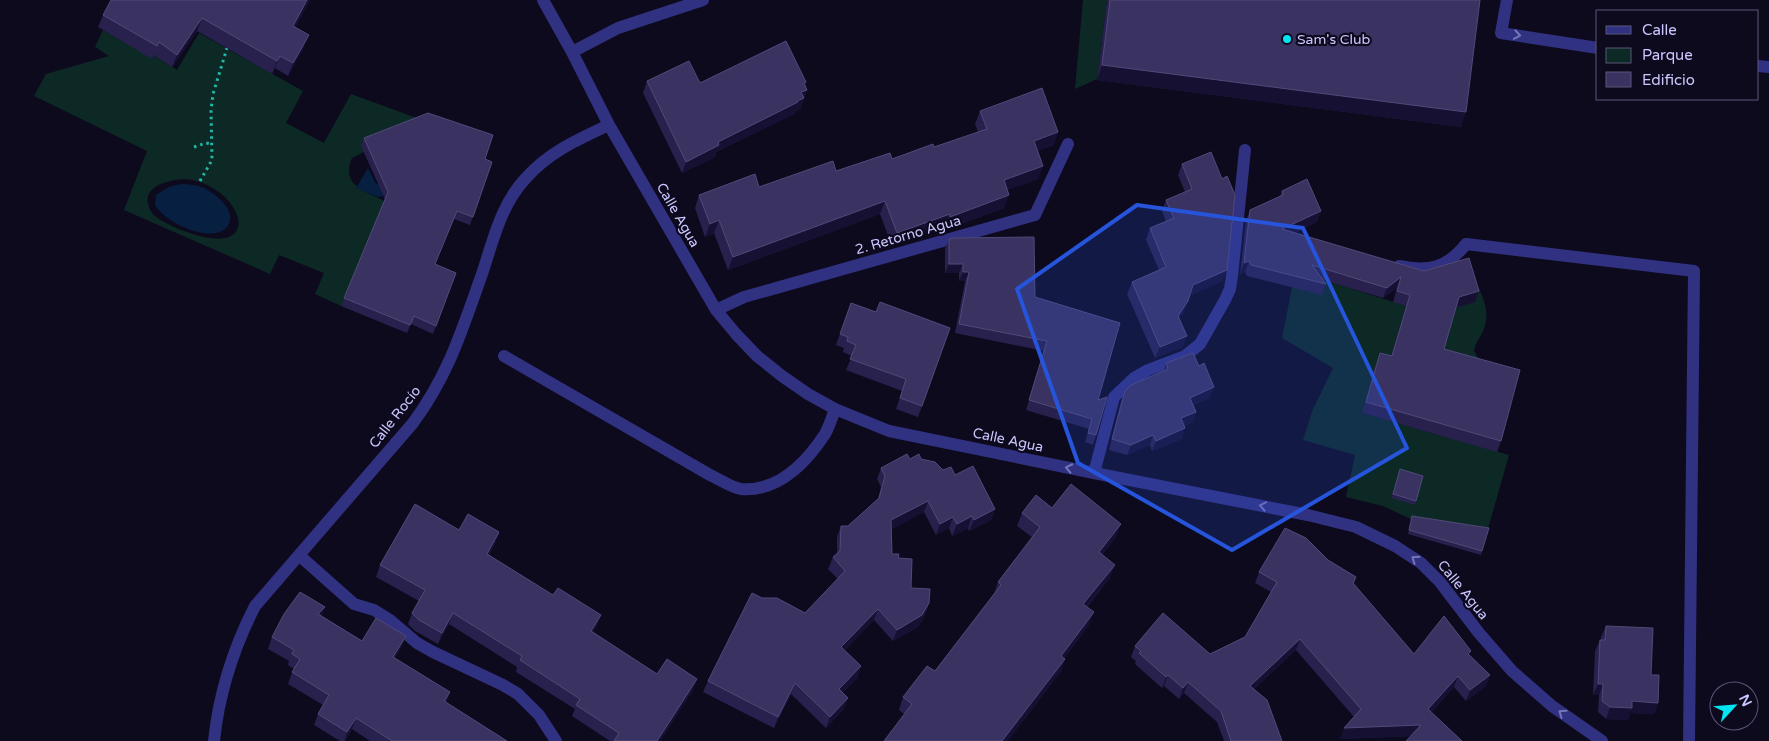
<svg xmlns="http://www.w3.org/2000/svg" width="1769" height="741" font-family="'Varela Round',sans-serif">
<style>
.green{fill:#0d2926;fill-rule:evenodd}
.water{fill:#071f41}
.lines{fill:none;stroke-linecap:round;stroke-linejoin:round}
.path{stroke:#23b7a8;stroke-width:3;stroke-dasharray:2.5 4;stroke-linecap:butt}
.minor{stroke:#313181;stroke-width:12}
.wall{fill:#28214e}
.shaded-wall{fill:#161133}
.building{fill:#3a3361;stroke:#504a7a}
.oneway{stroke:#7674ba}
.marked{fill:#2654da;fill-opacity:0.2;stroke:#2654da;stroke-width:4;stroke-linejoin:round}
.poi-dot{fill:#00e5f2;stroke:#0d0a1e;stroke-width:2}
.labels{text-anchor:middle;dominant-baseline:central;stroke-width:4.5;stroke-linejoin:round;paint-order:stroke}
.poi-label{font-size:14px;fill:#cbc7ff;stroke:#0d0a1e;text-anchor:start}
.street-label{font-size:14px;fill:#cbc7ff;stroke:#0d0a1e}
</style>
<rect width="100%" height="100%" fill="#0d0a1e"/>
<path class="green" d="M 1083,0 L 1107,0 L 1097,79 L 1075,89 Z
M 103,30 L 152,58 L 154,55 L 177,70 L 199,33 L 303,91 L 286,123 L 324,143 L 351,94 L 425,121 L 352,158 C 340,186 366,191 384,201 L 341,306 L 315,294 L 324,273 L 279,255 L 270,274 L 124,210 L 147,151 L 34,96 L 46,74 L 109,56 L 95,47 ZM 184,179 C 200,180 212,186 225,197 C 232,204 241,217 238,227 C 231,254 169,227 156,217 C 152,214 149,209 148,204 C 144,185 170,180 184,179 Z
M 1294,277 L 1327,281 L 1406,306 L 1388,367 L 1362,413 L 1509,455 L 1487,532 L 1415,521 L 1383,506 L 1346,497 L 1355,455 L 1303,440 L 1313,409 L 1333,368 L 1282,338 Z
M 1474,279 C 1481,292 1490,310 1485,325 C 1483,335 1475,342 1474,351 L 1479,360 L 1434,381 L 1426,317 Z"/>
<path class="water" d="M 368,168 L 376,184 L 392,177 L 385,196 L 378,197 L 356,188 Z
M 181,184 C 189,184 197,185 204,188 C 216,194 239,212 227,227 C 211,245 164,222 155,205 L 156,195 L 169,187 Z"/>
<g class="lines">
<path class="path" d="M 194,147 L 206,143 L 211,144
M 200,181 L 212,160 L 211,110 L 213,94 L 227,48"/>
<path class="minor" d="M 543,0 L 572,52 L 609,125 L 716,310 L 736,334 L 757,356 L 782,376 L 808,394 L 835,409 L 889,431 L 1094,473 L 1308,515 L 1356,527 L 1395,546 L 1421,563 L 1440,582 L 1479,633 L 1512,671 L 1552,706 L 1602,741
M 1507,0 L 1501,33 L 1598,48
M 572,52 L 618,28 L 703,0
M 1758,66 L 1769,67
M 1399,266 C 1429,272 1447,268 1466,244 L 1694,271 L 1689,741
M 716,310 L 744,297 L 1035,215 L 1068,144
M 504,356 L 710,475 C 719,479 732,488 741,489 C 779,492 806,463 825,434 C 829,427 832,418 835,409
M 1094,473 L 1114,397 L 1134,378 L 1148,370 L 1185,356 L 1200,344 L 1225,300 L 1230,289 L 1232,276 L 1245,150
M 300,556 L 354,604 L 374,610 L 390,620 L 417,643 L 433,652 L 503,685 L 518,694 L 539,715 L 556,741
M 214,741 C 219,693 233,649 255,606 L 413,423 C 449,374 462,330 482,274 C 493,241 501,204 526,178 C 549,152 579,139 609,125"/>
</g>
<path class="wall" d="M 310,0 L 295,27 L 304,47 L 288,76 L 275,68 L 272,74 L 197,31 L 172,67 L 154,55 L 152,59 L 98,27 L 103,15 Z
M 1107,0 L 1480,0 L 1461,127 L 1097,80 Z
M 647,81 L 700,83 L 806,82 L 805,86 L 807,90 L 800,109 L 795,112 L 794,114 L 716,152 L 715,157 L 682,173 L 643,93 Z
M 980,111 L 1054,145 L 1037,151 L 1038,179 L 1007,190 L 1004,208 L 945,230 L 945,227 L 892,246 L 880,214 L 728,270 L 714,233 L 705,237 L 695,208 L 699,195 L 759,187 L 892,159 L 934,147 L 978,132 L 975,124 Z
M 364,138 L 485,159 L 492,162 L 470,225 L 454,219 L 435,264 L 456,273 L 433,334 L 411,324 L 407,333 L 341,306 L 385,199 L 361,146 Z
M 1211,152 L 1223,281 L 1189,296 L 1184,312 L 1179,319 L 1183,347 L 1155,358 L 1127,294 L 1132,282 L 1159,270 L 1146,240 L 1150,228 L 1166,222 L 1162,211 L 1166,200 L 1185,192 L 1178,175 L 1182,164 Z
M 1282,191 L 1321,211 L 1317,222 L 1294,233 L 1475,302 L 1456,308 L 1444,349 L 1501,441 L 1497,452 L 1362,413 L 1376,364 L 1380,353 L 1391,356 L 1406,306 L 1393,302 L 1397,288 L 1383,298 L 1323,280 L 1326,284 L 1322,295 L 1247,276 L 1245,272 L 1240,274 L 1246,221 L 1250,210 L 1280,196 Z
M 949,239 L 1035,297 L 1098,400 L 1096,435 L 1093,445 L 1085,442 L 1089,429 L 1026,410 L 1044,351 L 955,333 L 965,281 L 959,281 L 959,273 L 945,273 L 945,249 Z
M 851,303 L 876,312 L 950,328 L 918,417 L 896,409 L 902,391 L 846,370 L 852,356 L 843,352 L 844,348 L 836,345 Z
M 1166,363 L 1210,398 L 1193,405 L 1196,412 L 1193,422 L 1184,426 L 1182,439 L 1152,451 L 1150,445 L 1127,455 L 1109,450 L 1121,401 L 1125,391 L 1163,372 Z
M 910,459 L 921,459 L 943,470 L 955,475 L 995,509 L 991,520 L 969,531 L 968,528 L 952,536 L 949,528 L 936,535 L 924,512 L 891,529 L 892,554 L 898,558 L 911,588 L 929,603 L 925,615 L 918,627 L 893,641 L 874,620 L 845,650 L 861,666 L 857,678 L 843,692 L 844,709 L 826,728 L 791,694 L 774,728 L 703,692 L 708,681 L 762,598 L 805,613 L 838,579 L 828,569 L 833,557 L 837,554 L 837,537 L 841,526 L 848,526 L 878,499 L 881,487 L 877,479 L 881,468 Z
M 1399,473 L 1423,476 L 1415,505 L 1391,498 Z
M 1052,508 L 1116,537 L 1102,555 L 1110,578 L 1087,607 L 1089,625 L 1064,658 L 1061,672 L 904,714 L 899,710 L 903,697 L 935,671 L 994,594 L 998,582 L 1032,537 L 1017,526 L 1022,513 Z
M 1412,516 L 1482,551 L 1481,555 L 1408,534 Z
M 459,530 L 499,532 L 495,543 L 489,555 L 597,626 L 593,632 L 657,674 L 693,690 L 660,741 L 610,741 L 572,716 L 575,709 L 516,672 L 517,667 L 449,624 L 438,644 L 415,631 L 408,624 L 412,613 L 419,601 L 376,577 L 380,565 Z
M 1328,560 L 1356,577 L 1354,584 L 1414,654 L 1470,655 L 1490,675 L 1486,686 L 1466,701 L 1454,687 L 1410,736 L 1340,739 L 1354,717 L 1296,650 L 1254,689 L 1282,741 L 1224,741 L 1217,722 L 1184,693 L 1179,699 L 1164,686 L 1162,688 L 1135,664 L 1136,661 L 1131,657 L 1135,646 L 1210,654 L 1245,637 L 1271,592 L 1255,583 L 1259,572 Z
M 322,616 L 362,641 L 401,648 L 395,658 L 450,692 L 446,702 L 507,741 L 370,741 L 352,729 L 345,741 L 340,741 L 314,725 L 318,714 L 323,705 L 288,684 L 292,672 L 294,669 L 288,665 L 289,661 L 268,649 L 272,637 Z
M 1606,626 L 1651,675 L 1658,703 L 1654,714 L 1630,713 L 1628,720 L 1606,719 L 1598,712 L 1599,695 L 1593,695 L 1595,651 L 1600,640 L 1601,640 L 1601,637 Z"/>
<path class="shaded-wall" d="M 307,0 L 310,0 L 288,39 L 293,26 Z
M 202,18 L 197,31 L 172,67 L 177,55 Z
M 309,35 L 304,47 L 288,76 L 293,63 Z
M 280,56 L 275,68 L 272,74 L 277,61 Z
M 1102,65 L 1466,112 L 1461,127 L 1097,80 Z
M 806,82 L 803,92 L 807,90 L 800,109 L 795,112 L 794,114 L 716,152 L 715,157 L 682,173 L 686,162 L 718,142 Z
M 1058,132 L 1054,145 L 1029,154 L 1034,141 Z
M 1043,166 L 1038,179 L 999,193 L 1004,180 Z
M 1009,195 L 1004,208 L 945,230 L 950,217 Z
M 885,201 L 880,214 L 728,270 L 733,257 Z
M 1321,211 L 1317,222 L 1278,240 L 1282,229 Z
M 950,214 L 945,227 L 892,246 L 897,233 Z
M 719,220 L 714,233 L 705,237 L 710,224 Z
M 1249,261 L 1245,272 L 1240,274 L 1244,263 Z
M 949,264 L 963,264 L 959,273 L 945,273 Z
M 1227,270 L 1223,281 L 1189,296 L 1193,285 Z
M 963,272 L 969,272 L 965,281 L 959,281 Z
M 1401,277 L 1397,288 L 1383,298 L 1387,288 Z
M 1479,291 L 1475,302 L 1455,308 L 1459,297 Z
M 1188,301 L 1184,312 L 1174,327 L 1178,316 Z
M 1187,336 L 1183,347 L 1155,358 L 1160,347 Z
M 1214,387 L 1210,398 L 1186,408 L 1190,398 Z
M 1196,412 L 1193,422 L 1177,428 L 1181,418 Z
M 1185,428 L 1182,439 L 1152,451 L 1156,441 Z
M 1153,435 L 1150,445 L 1127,455 L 1131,445 Z
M 928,501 L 924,512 L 887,532 L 891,520 Z
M 995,509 L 991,520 L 969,531 L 974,520 Z
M 972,516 L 968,528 L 952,536 L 957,524 Z
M 953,517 L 949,528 L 936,535 L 940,524 Z
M 1121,524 L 1116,537 L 1094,565 L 1099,552 Z
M 499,532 L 495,543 L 483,565 L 487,554 Z
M 1115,565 L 1110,578 L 1078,617 L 1083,604 Z
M 929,603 L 925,615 L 918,627 L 893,641 L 897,630 Z
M 325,607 L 321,618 L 318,614 Z
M 878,609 L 874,620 L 837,658 L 841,647 Z
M 1094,612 L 1089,625 L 1056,668 L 1061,656 Z
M 453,613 L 449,624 L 438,644 L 442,633 Z
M 601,615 L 597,626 L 587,642 L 591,631 Z
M 406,636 L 401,648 L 389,668 L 393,657 Z
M 1300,639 L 1296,650 L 1246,697 L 1250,686 Z
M 1065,659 L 1061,672 L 1008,741 L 1002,741 Z
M 861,666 L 857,678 L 835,700 L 839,689 Z
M 1168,675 L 1164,686 L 1162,688 L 1166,677 Z
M 1490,675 L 1486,686 L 1466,701 L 1470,690 Z
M 1458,676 L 1454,687 L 1424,720 L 1428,709 Z
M 697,679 L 693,690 L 660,741 L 657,741 Z
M 1188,682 L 1184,693 L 1179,699 L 1183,688 Z
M 795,683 L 791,694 L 774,728 L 778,717 Z
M 1598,684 L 1603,684 L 1599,695 L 1593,695 Z
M 848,698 L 844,709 L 826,728 L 830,717 Z
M 1632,701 L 1658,703 L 1654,714 L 1630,713 L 1628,720 L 1606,719 L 1610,707 Z
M 356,718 L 352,729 L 344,741 L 347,732 Z
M 1421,725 L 1416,736 L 1340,739 L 1344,728 Z"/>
<path class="building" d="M 111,0 L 307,0 L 293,26 L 309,35 L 293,63 L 280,56 L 277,61 L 202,18 L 177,55 L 159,42 L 157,46 L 103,15 Z
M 1110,0 L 1480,0 L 1466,112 L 1102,65 Z
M 786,41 L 806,82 L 804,83 L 807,90 L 801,92 L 804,98 L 797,101 L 798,102 L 718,142 L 719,145 L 686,162 L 647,81 L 689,61 L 700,83 Z
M 1042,88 L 1058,132 L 1034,141 L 1043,166 L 1004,180 L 1009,195 L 950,217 L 950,214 L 897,233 L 885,201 L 733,257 L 719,220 L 710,224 L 699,195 L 755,174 L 759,187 L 833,161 L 836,171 L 890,153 L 892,159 L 933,144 L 934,147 L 987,129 L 980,111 Z
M 428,113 L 493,135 L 485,159 L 492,162 L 473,217 L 457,211 L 435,264 L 456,273 L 436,326 L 414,316 L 410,325 L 344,298 L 388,192 L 364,138 Z
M 1211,152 L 1222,179 L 1227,176 L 1235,195 L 1227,270 L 1193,285 L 1188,301 L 1178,316 L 1187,336 L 1160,347 L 1132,282 L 1166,267 L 1150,228 L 1174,218 L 1166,200 L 1192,189 L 1182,164 Z
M 1307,179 L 1321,211 L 1282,229 L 1424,271 L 1469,258 L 1479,291 L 1459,297 L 1444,349 L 1520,370 L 1501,441 L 1366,402 L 1380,353 L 1392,356 L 1410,295 L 1397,291 L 1401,277 L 1387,288 L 1312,265 L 1326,284 L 1251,265 L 1249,261 L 1244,263 L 1250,210 L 1283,195 L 1282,191 Z
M 1034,237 L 1035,297 L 1120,323 L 1098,400 L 1107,397 L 1096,435 L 1088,433 L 1092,419 L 1029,400 L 1047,341 L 959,324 L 969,272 L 963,272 L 963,264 L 949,264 L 949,239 L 954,238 Z
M 880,302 L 950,328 L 922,406 L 900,398 L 906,379 L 850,359 L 856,345 L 847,341 L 848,337 L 840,334 L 851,303 L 876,312 Z
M 1193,353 L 1199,366 L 1204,363 L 1214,387 L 1190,398 L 1196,412 L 1181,418 L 1185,428 L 1156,441 L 1153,435 L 1131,445 L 1112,439 L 1125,391 L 1131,385 L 1168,369 L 1166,363 Z
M 907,454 L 910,459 L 919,454 L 921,459 L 935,462 L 943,470 L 951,467 L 955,475 L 973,466 L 995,509 L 974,520 L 972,516 L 957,524 L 953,517 L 940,524 L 928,501 L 891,520 L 892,554 L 899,554 L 898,558 L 912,559 L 911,588 L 930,589 L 929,603 L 922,615 L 897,630 L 878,609 L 841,647 L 861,666 L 839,689 L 848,698 L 830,717 L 795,683 L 778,717 L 708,681 L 752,593 L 762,598 L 777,598 L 805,613 L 845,571 L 833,557 L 840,551 L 841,526 L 848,526 L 879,498 L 885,476 L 881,468 Z
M 1400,469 L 1423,476 L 1416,501 L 1393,494 Z
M 1071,484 L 1121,524 L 1099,552 L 1115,565 L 1083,604 L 1094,612 L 1061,656 L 1065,659 L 1002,741 L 884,741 L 912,704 L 903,697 L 927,666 L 935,671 L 1001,585 L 998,582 L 1040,527 L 1022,513 L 1036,495 L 1052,508 Z
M 415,504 L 459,530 L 468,514 L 499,532 L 487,554 L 553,595 L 558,588 L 601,615 L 591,631 L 657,674 L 667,659 L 697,679 L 657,741 L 614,741 L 619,733 L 576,705 L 580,699 L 520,660 L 522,656 L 453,613 L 442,633 L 419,620 L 412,613 L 425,590 L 380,565 Z
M 1412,516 L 1489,528 L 1482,551 L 1409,530 Z
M 1285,528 L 1306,538 L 1328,560 L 1356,577 L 1353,583 L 1414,654 L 1444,616 L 1471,651 L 1468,654 L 1490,675 L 1470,690 L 1458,676 L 1428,709 L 1462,741 L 1406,741 L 1421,725 L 1344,728 L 1361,709 L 1300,639 L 1250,686 L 1267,700 L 1282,741 L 1231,741 L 1221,711 L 1188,682 L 1183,688 L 1168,675 L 1166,677 L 1139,653 L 1141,651 L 1135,646 L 1163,613 L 1210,654 L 1245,637 L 1277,582 L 1259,572 Z
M 300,592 L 325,607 L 318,614 L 362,641 L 376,618 L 406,636 L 393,657 L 450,692 L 444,701 L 507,741 L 392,741 L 356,718 L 347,732 L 318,714 L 329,695 L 292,672 L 300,659 L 292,654 L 294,650 L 272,637 L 284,614 Z
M 1606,626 L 1653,628 L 1651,675 L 1659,675 L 1658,703 L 1632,701 L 1632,708 L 1610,707 L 1602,701 L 1603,684 L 1598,684 L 1600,640 L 1605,640 Z"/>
<defs><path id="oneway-chevron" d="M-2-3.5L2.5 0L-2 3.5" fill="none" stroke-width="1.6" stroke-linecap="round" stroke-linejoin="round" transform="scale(1.25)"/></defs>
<g class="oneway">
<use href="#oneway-chevron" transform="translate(1517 35) rotate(10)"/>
<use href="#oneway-chevron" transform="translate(1069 468) rotate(-168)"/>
<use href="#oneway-chevron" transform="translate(1263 506) rotate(-169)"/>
<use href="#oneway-chevron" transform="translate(1415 559) rotate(-145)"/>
<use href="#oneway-chevron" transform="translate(1562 713) rotate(-145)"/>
</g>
<path class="marked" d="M 1137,205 L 1303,228 L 1407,448 L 1232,550 L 1078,463 L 1017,289 Z"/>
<circle class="poi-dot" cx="1287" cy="39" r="5"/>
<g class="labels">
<g class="poi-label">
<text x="1297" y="39">Sam's Club</text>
</g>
<g class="street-label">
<text transform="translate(678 215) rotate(60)">Calle Agua</text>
<text transform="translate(908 235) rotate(-16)">2. Retorno Agua</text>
<text transform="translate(395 417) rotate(-52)">Calle Rocío</text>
<text transform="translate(1008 440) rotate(12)">Calle Agua</text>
<text transform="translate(1463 590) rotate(51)">Calle Agua</text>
</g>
</g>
<rect x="1596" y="10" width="162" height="90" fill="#0d0a1e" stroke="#595678"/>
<rect x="1606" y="26" width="25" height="8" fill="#313181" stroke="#595678"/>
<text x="1642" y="35" font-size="15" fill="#cbc7ff">Calle</text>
<rect x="1606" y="48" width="25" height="15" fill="#0d2926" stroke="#595678"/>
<text x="1642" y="60" font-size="15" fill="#cbc7ff">Parque</text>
<rect x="1606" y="72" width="25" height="15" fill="#3a3361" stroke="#595678"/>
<text x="1642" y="85" font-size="15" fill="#cbc7ff">Edificio</text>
<g transform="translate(1734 706) rotate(64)"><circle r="24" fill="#0d0a1e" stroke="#595678"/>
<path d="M0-4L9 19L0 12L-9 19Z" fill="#00e5f2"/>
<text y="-8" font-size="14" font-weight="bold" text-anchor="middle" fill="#cbc7ff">N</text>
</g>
</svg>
